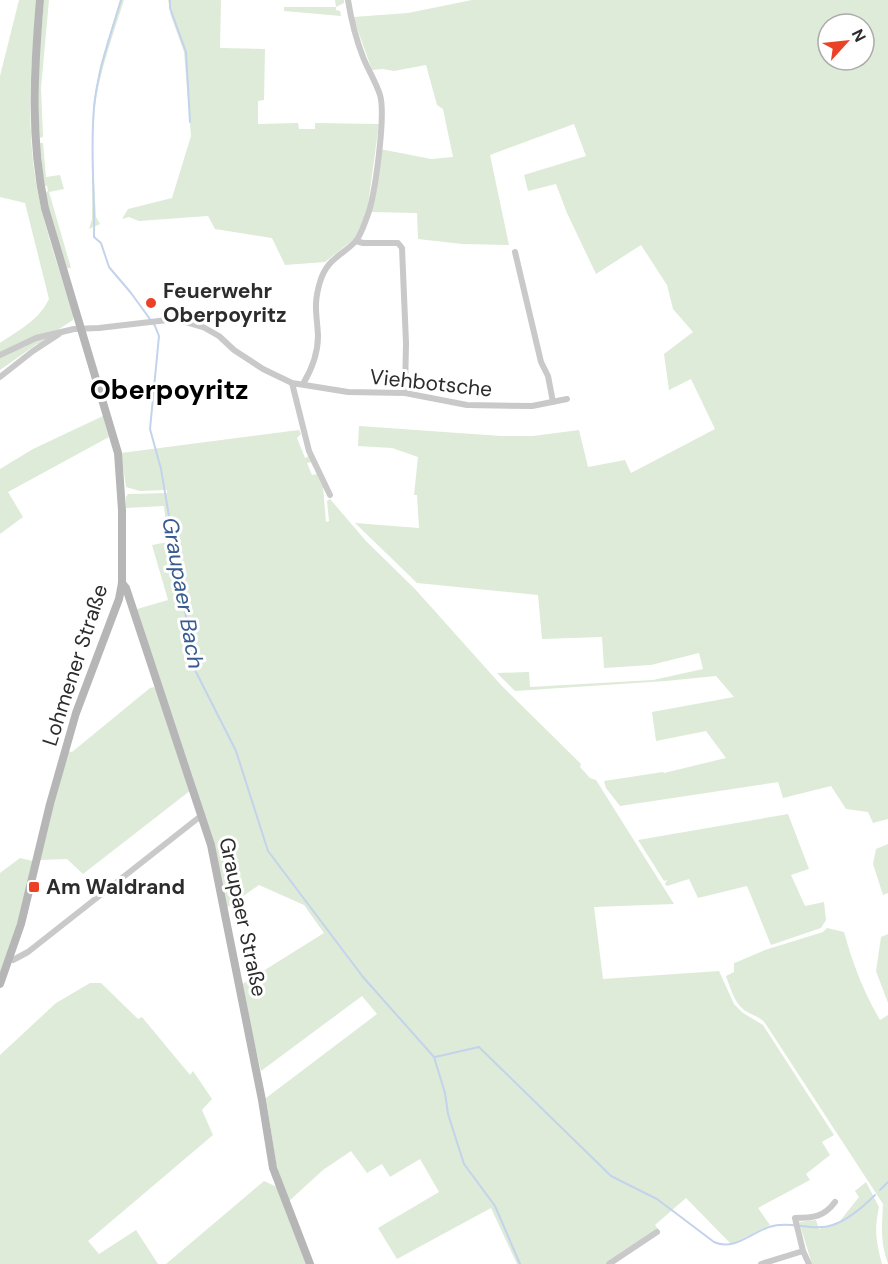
<svg xmlns="http://www.w3.org/2000/svg" width="888" height="1264" font-family="'DM Sans',sans-serif">
<style>
.green{fill:#deebd8;fill-rule:evenodd}
.lines{fill:none;stroke-linecap:round;stroke-linejoin:round}
.stream{stroke:#c3d3ec;stroke-width:2}
.street{stroke:#c9c9c9;stroke-width:6}
.secondary{stroke:#b6b6b6;stroke-width:8}
.poi-dot{fill:#eb4126;stroke:#fff;stroke-width:2}
.labels{text-anchor:middle;dominant-baseline:central;stroke-width:6;stroke-linejoin:round;paint-order:stroke}
.poi-label{font-size:21px;font-weight:bold;fill:#2c2c2c;stroke:#fff;text-anchor:start}
.street-label{font-size:21px;fill:#2c2c2c;stroke:#fff}
.water-label{font-size:22px;font-style:italic;fill:#385b90;stroke:#fff}
.district-label{font-size:27px;font-weight:bold;fill:#000;stroke:#fff}
</style>
<rect width="100%" height="100%" fill="#fff"/>
<path class="green" d="M 19,0 L 37,0 C 31,61 26,122 36,183 C 44,228 60,271 73,315 L 73,320 L 56,331 L 0,353 L 0,343 C 19,330 39,320 49,299 L 25,203 L 0,197 L 0,76 Z
M 44,0 L 49,0 L 41,88 L 43,137 L 39,138 L 38,63 Z
M 120,0 L 124,0 C 113,35 100,70 95,106 C 91,142 94,181 96,217 L 100,224 L 89,229 L 92,219 L 93,106 L 100,66 Z
M 168,0 L 221,0 L 220,48 L 265,49 L 264,100 L 258,101 L 258,124 L 298,123 L 299,129 L 315,129 L 315,123 L 379,124 L 367,212 L 361,227 L 353,240 L 325,262 L 285,265 L 272,238 L 215,229 L 208,216 L 139,221 L 129,217 L 122,219 L 128,209 L 172,198 L 191,136 L 184,52 L 171,16 Z
M 335,0 L 344,0 L 344,3 L 336,7 L 336,10 L 340,11 L 341,16 L 284,11 L 284,7 L 336,7 Z
M 472,0 L 888,0 L 888,819 L 873,823 L 868,812 L 846,809 L 831,786 L 783,798 L 778,782 L 620,806 L 606,788 L 604,781 L 663,772 L 664,773 L 726,758 L 706,731 L 656,741 L 652,712 L 734,697 L 716,676 L 666,681 L 515,691 L 497,673 L 529,672 L 530,687 L 653,680 L 703,669 L 699,653 L 651,665 L 604,668 L 602,637 L 542,639 L 538,595 L 417,583 L 355,523 L 419,528 L 417,495 L 414,495 L 418,457 L 392,448 L 358,446 L 359,426 L 501,436 L 533,436 L 579,430 L 588,467 L 625,460 L 631,473 L 715,429 L 691,379 L 669,390 L 664,354 L 693,332 L 673,309 L 667,285 L 641,245 L 596,274 L 567,213 L 556,184 L 528,191 L 524,175 L 586,156 L 574,124 L 490,155 L 509,245 L 462,244 L 418,239 L 417,213 L 370,212 L 380,149 L 431,159 L 453,157 L 443,109 L 437,105 L 426,65 L 394,71 L 383,69 L 372,70 L 353,17 L 408,13 ZM 828,24 L 864,24 L 864,60 L 828,60 Z
M 40,143 L 43,143 L 46,177 L 60,175 L 64,189 L 49,192 L 71,268 L 67,268 L 45,193 L 48,191 L 47,186 L 44,186 Z
M 51,336 L 39,345 L 37,344 L 0,370 L 0,358 L 2,357 L 37,340 Z
M 103,416 L 109,437 L 8,492 L 23,517 L 0,534 L 0,469 L 33,449 Z
M 299,430 L 301,434 L 297,438 L 305,458 L 309,456 L 312,462 L 307,463 L 312,475 L 317,474 L 323,487 L 326,522 L 329,521 L 327,501 L 330,499 L 366,541 L 415,589 L 501,685 L 581,764 L 580,767 L 590,778 L 596,780 L 674,904 L 594,907 L 603,979 L 719,971 L 734,1004 L 743,1013 L 763,1025 L 834,1135 L 822,1142 L 830,1155 L 806,1174 L 810,1180 L 758,1208 L 770,1225 L 731,1244 L 686,1198 L 655,1225 L 658,1229 L 625,1253 L 605,1264 L 517,1264 L 491,1208 L 397,1259 L 378,1228 L 439,1192 L 420,1159 L 390,1177 L 382,1164 L 367,1173 L 351,1151 L 323,1170 L 288,1202 L 276,1163 L 266,1098 L 377,1014 L 362,996 L 261,1071 L 241,985 L 324,933 L 304,905 L 259,885 L 226,908 C 222,886 218,863 212,841 C 190,762 161,687 137,609 L 168,600 L 152,545 L 168,542 L 164,506 L 126,508 L 126,497 L 128,494 L 167,493 L 167,490 L 140,491 L 126,487 L 121,453 Z
M 154,687 L 157,691 L 191,790 L 83,874 L 67,859 L 40,860 L 67,751 L 72,752 L 150,688 Z
M 788,814 L 809,869 L 791,875 L 805,906 L 824,902 L 826,920 L 821,928 L 771,945 L 747,886 L 698,898 L 689,879 L 667,886 L 665,884 L 667,880 L 664,881 L 638,840 Z
M 888,844 L 888,893 L 883,895 L 873,864 L 876,849 Z
M 20,858 L 33,861 L 18,922 L 0,973 L 0,873 Z
M 827,928 L 844,932 C 853,964 863,991 880,1020 L 888,1015 L 888,1264 C 880,1240 882,1229 883,1204 L 765,1023 C 759,1016 751,1015 744,1010 C 734,1002 731,989 727,979 L 726,976 L 734,972 L 734,963 L 737,962 L 765,950 L 823,932 Z
M 888,934 L 888,1003 L 876,971 L 881,937 Z
M 90,983 L 101,983 L 138,1019 L 142,1017 L 190,1075 L 193,1071 L 212,1099 L 202,1110 L 213,1135 L 88,1241 L 99,1254 L 136,1230 L 158,1264 L 0,1264 L 0,1055 L 56,1003 Z
M 264,1181 L 277,1187 L 306,1264 L 166,1264 Z
M 866,1182 L 879,1207 C 874,1230 876,1241 882,1264 L 812,1264 L 799,1222 L 816,1220 L 819,1229 L 840,1221 L 859,1197 L 855,1191 Z"/>
<g class="lines">
<path class="stream" d="M 121,0 C 111,34 97,72 94,108 C 90,151 95,194 94,237 L 101,243 L 109,267 L 131,293 L 155,326 L 159,336 L 150,429 L 161,469 L 195,670 L 236,751 L 268,851 L 363,977 L 434,1057 L 445,1093 L 448,1114 L 464,1164 L 495,1206 L 520,1264
M 170,0 L 170,8 L 186,52 L 190,122
M 435,1057 L 479,1047 L 611,1176 L 657,1199 L 714,1242 C 734,1251 751,1233 769,1227 C 790,1220 812,1232 833,1225 C 847,1220 864,1206 875,1195
M 880,1190 L 888,1182"/>
<path class="street" d="M 356,241 L 363,243 L 398,243 L 402,248 L 406,343 L 405,393
M 515,252 L 541,362 L 548,376 L 553,402
M 0,355 L 36,338 L 74,329 L 99,328 L 176,319 L 203,327 L 219,336 L 234,350 L 263,369 L 292,383 L 348,392 L 405,393 L 467,405 L 532,406 L 567,399
M 0,377 L 33,351 L 59,334
M 292,383 L 309,451 L 330,495
M 303,384 C 312,369 318,353 318,336 C 317,314 313,305 320,282 C 327,259 340,257 355,242 C 361,235 364,225 367,217 C 375,197 386,115 380,95 C 376,82 368,70 363,57 C 356,39 351,19 348,0
M 9,959 L 13,960 L 28,952 L 202,815
M 609,1264 L 657,1232
M 761,1264 L 803,1251
M 809,1264 L 803,1251 L 795,1218 C 813,1218 824,1217 835,1202"/>
<path class="secondary" d="M 122,583 L 126,588 L 211,845 L 262,1100 L 273,1168 L 310,1264
M 0,984 L 21,924 L 50,804 L 76,713 L 119,599 L 122,583 L 122,510 L 118,453 L 45,208 C 30,139 34,70 40,0"/>
</g>
<g class="poi-dot">
<circle cx="151" cy="303" r="6"/>
<rect x="28" y="881" width="12" height="12" rx="3"/>
</g>
<g class="labels">
<g class="poi-label">
<text x="163" y="291">Feuerwehr<tspan x="163" dy="24">Oberpoyritz</tspan></text>
<text x="46" y="887">Am Waldrand</text>
</g>
<g class="street-label">
<text transform="translate(431 383) rotate(6)">Viehbotsche</text>
<text transform="translate(75 665) rotate(-72)">Lohmener Straße</text>
<text transform="translate(243 917) rotate(78)">Graupaer Straße</text>
</g>
<g class="water-label">
<text transform="translate(183 593) rotate(80)">Graupaer Bach</text>
</g>
<g class="district-label">
<text x="169" y="389">Oberpoyritz</text>
</g>
</g>
<g transform="translate(846 42) rotate(63)"><circle r="28" fill="#ffffff" stroke="#ababab" stroke-width="1.5"/>
<path d="M0-4.5L10 22L0 15L-10 22Z" fill="#eb4126"/>
<text y="-9" font-size="16" font-weight="bold" text-anchor="middle" fill="#2c2c2c">N</text>
</g>
</svg>
